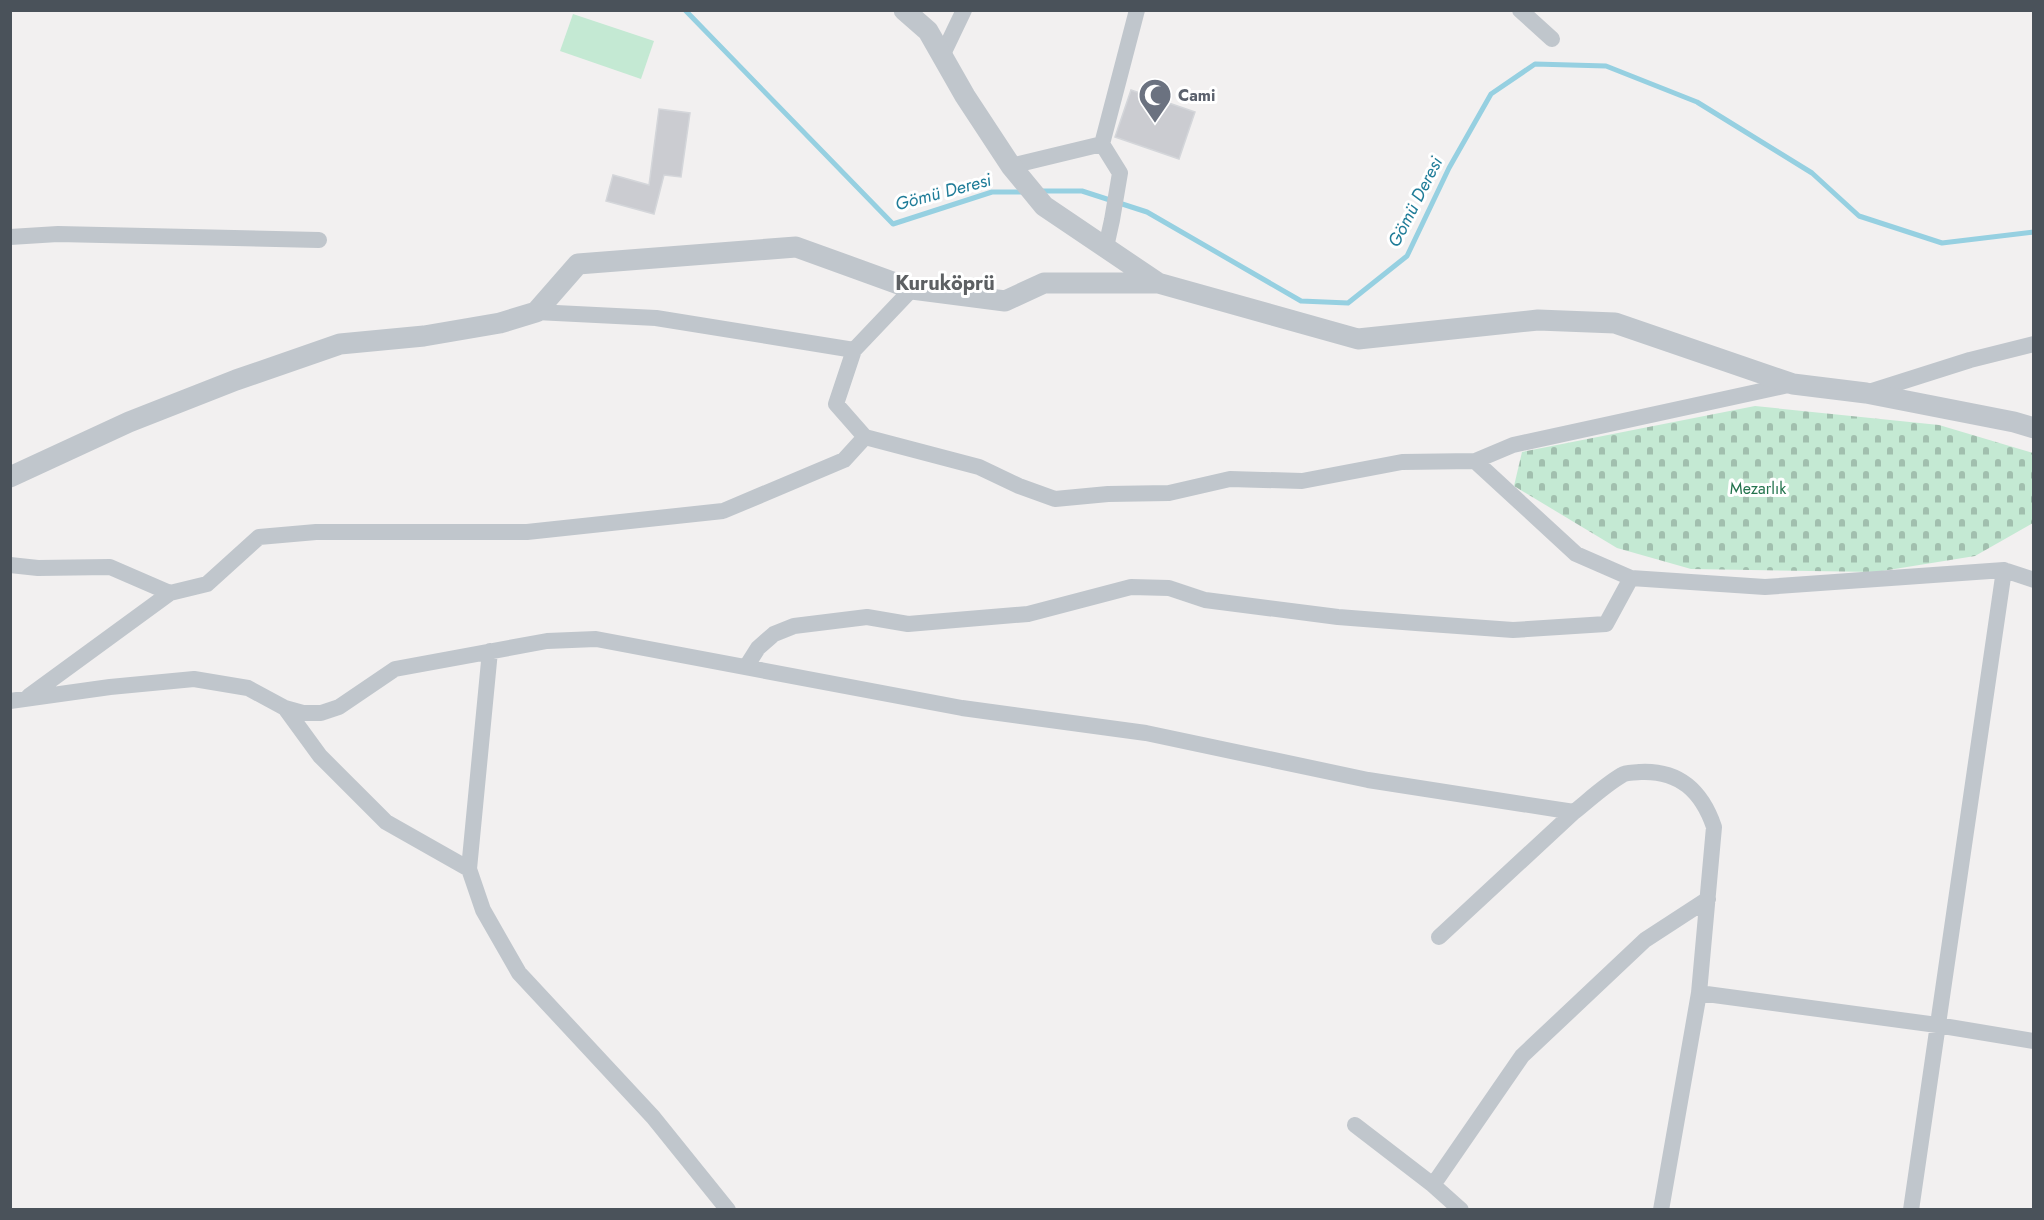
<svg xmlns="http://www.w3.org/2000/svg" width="2044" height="1220" font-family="Jost,sans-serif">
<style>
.cemetery{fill:url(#cemetery-stones)}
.pitch{fill:#c4e9d3}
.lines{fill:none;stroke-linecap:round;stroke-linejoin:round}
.stream{stroke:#96d0e1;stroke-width:5}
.building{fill:#cbccd1;stroke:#d4d6da;stroke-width:1.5}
.minor{stroke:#c0c6cc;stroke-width:16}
.tertiary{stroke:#c0c6cc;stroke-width:21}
.labels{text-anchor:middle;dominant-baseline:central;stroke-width:6;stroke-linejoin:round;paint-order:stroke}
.worship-label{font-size:16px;font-weight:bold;fill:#5b616d;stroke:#fff;text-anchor:start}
.park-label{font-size:16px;fill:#23734d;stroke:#fff}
.water-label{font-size:18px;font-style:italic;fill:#1f7c98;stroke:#fff}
.quarter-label{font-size:20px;font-weight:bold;fill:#5d6063;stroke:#fff}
</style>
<defs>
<pattern id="cemetery-stones" width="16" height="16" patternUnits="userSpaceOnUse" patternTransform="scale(1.5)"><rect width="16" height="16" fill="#c4e9d3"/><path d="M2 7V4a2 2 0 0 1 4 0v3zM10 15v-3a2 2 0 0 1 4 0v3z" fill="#a1bfae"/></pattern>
</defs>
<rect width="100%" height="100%" fill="#f2f0f0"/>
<path class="cemetery" d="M 1755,406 L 1939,425 L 2033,453 L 2033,523 L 1975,556 L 1876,572 L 1691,569 L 1617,548 L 1514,486 L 1522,452 Z"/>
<path class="pitch" d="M 573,14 L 654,41 L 641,79 L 560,51 Z"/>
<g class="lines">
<path class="stream" d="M 685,10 L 893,224 L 992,192 L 1025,192
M 1041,191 L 1082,191 L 1147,212 L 1301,301 L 1348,303 L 1407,256 L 1449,168 L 1491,94 L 1535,64 L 1606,66 L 1697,102 L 1812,173 L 1859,216 L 1942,243 L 2034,232"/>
</g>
<path class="building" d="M 1131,90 L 1195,112 L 1179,159 L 1115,137 Z
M 659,109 L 690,113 L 681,177 L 664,175 L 654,214 L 606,201 L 613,175 L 649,185 Z"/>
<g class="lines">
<path class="minor" d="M 1520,10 L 1552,39
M 942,56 L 964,10
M 1011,166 L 1102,144
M 10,237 L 58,234 L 319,240
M 1106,247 L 1112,220 L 1120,173 L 1102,144 L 1137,10
M 912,289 L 854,350 L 836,404 L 865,437 L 979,467 L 1019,486 L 1055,499 L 1108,494 L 1169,493 L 1230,479 L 1302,481 L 1402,462 L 1475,461 L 1513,445 L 1793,384
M 536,312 L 656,318 L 854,350
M 1866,393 L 1970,360 L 2034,344
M 1475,461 L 1576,554 L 1631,578 L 1765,587 L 2004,570 L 2034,580
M 10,565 L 38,568 L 110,567 L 170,593
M 746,667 L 758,648 L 774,634 L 794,626 L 867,617 L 908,624 L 1028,614 L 1131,587 L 1169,588 L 1205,600 L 1338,617 L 1416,623 L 1513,630 L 1606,624 L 1631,578
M 29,696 L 170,593 L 207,584 L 259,537 L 316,532 L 527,532 L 723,511 L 844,460 L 865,437
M 10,701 L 110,687 L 194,679 L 248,688 L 285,708 L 303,713 L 321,713 L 339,707 L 395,669 L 547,641 L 596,639 L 962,708 L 1146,733 L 1368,780 L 1574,812 C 1589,800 1605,785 1622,775 C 1626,772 1634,773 1640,772 C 1680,770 1702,792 1714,827 L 1699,993 L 1661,1210
M 285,708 L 320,756 L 386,822 L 469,869 L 483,910 L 519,973 L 653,1117 L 728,1210
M 469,869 L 490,651
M 1439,937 L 1574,812
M 1699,993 L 1937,1025 L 2034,1041
M 1355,1125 L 1433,1185 L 1461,1210
M 1433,1185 L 1522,1056 L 1645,940 L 1708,899
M 1911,1210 L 2004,570"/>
<path class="tertiary" d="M 904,10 L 928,31 L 965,96 L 1011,166 L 1044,206 L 1158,283 L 1358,339 L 1538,320 L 1615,323 L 1793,384 L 1866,393 L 2014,422 L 2034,428
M 10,477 L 129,422 L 236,380 L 340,344 L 424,336 L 500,323 L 536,312 L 578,264 L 796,247 L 912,289 L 1005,301 L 1044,283 L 1158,283"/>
</g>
<defs>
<g id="mosque-pin" transform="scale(1.725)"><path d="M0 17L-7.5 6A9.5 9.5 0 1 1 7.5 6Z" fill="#6b7280" stroke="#fff"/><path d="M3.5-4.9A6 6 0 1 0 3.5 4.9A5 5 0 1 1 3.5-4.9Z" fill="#fff"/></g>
</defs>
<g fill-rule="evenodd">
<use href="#mosque-pin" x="1155" y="95"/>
</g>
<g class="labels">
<g class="worship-label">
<text x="1178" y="95">Cami</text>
</g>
<g class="park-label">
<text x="1758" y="488">Mezarlık</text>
</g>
<g class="water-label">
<text transform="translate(943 192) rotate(-15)">Gömü Deresi</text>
<text transform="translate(1415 202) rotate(-63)">Gömü Deresi</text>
</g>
<g class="quarter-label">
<text x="945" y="283">Kuruköprü</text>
</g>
</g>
<rect width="2044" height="1220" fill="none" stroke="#4a525a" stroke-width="24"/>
</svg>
